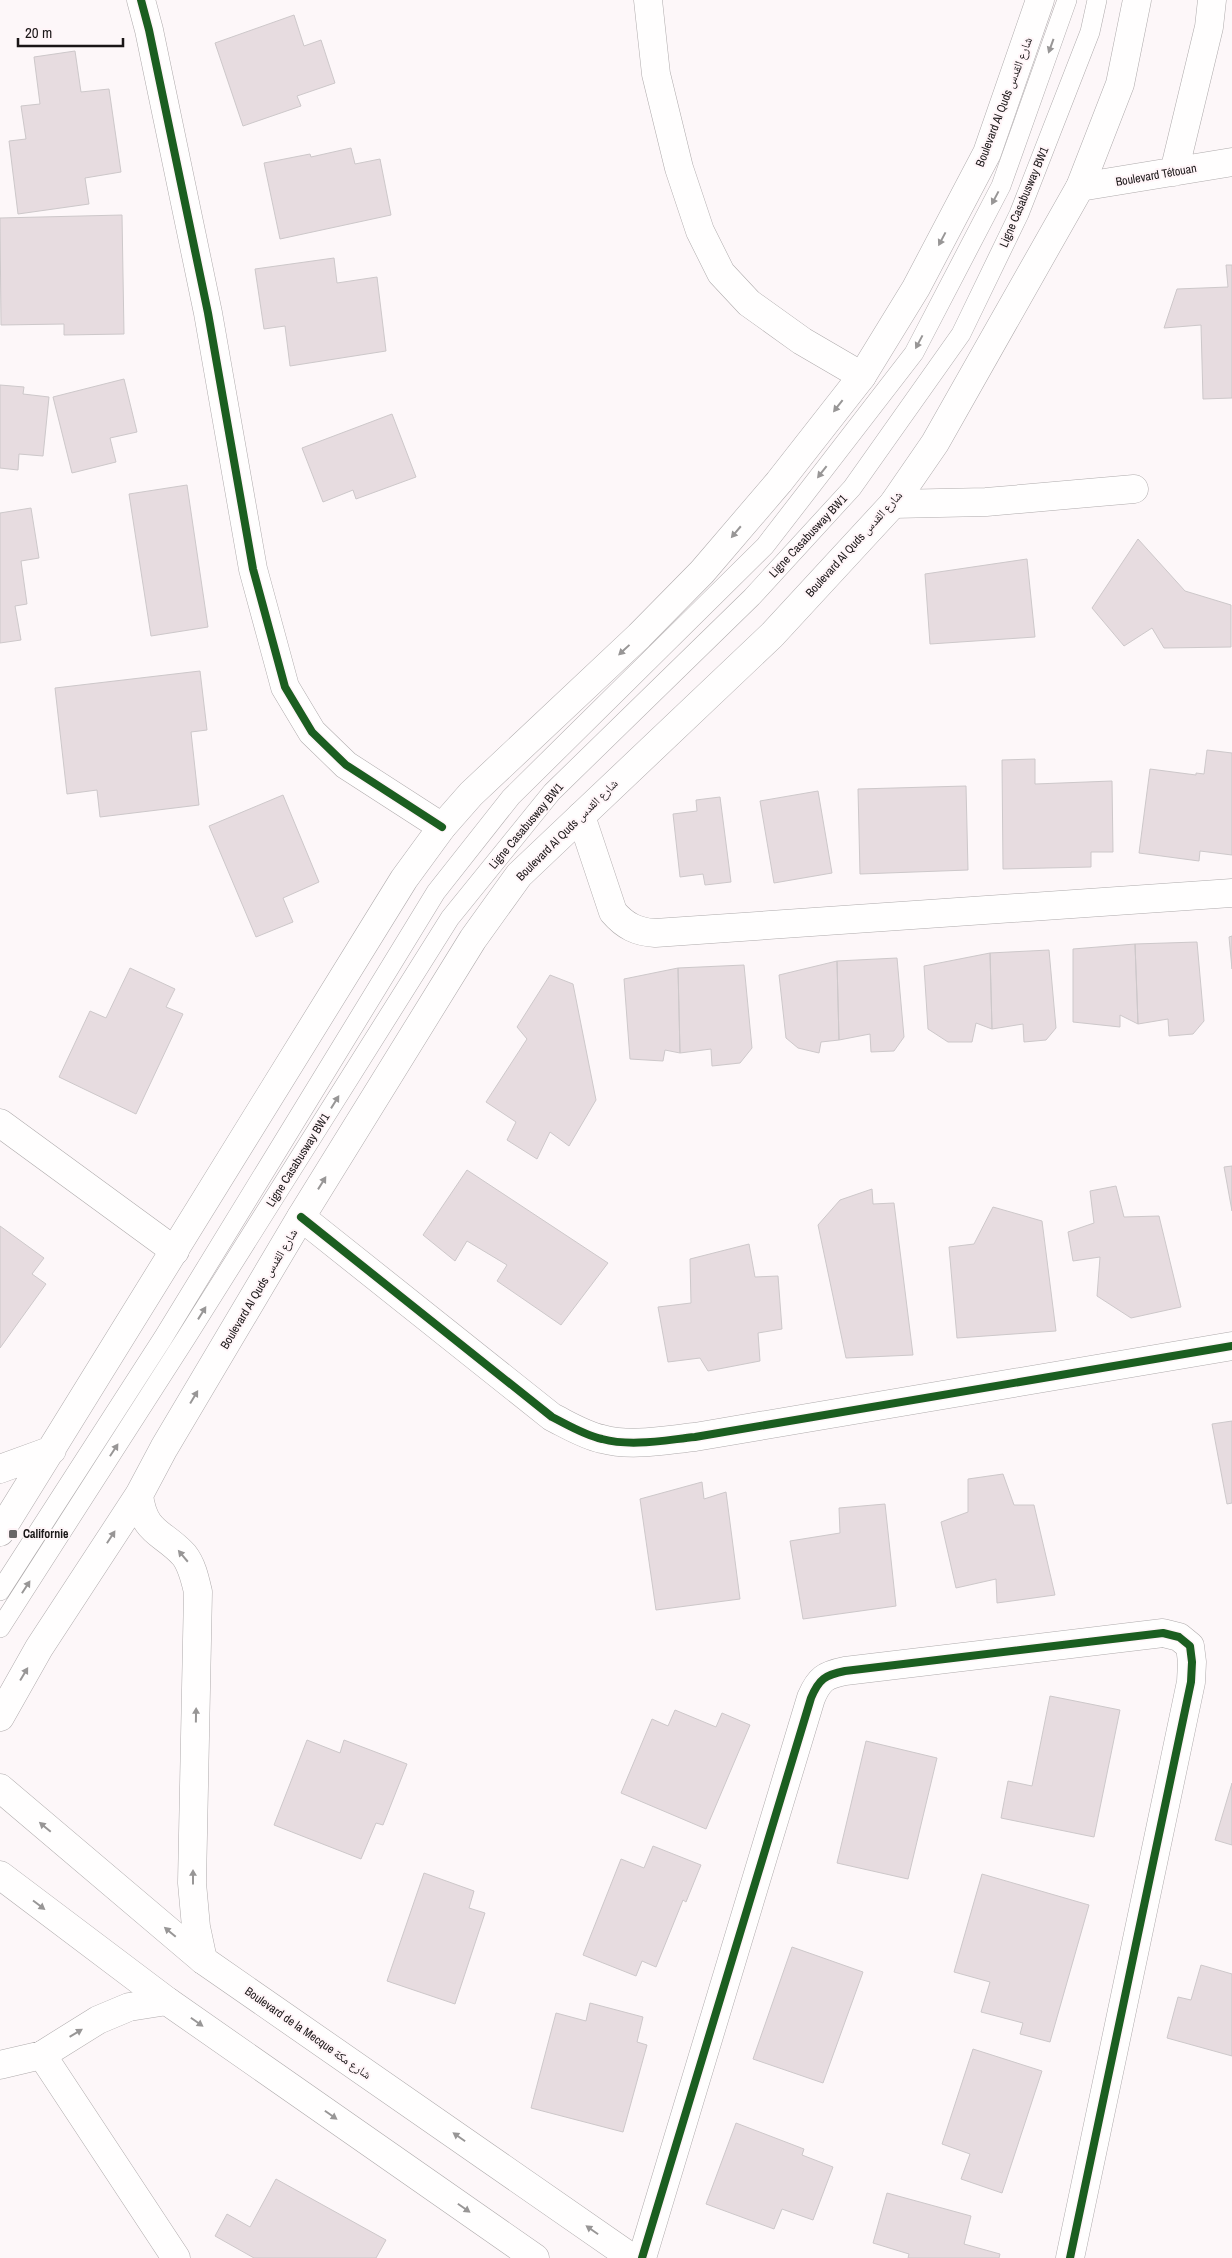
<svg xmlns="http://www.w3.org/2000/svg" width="1232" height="2258" font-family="'Archivo Narrow','Noto Naskh Arabic',sans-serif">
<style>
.building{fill:#e7dce0;stroke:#cdc8ca}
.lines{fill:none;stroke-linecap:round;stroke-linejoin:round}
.service-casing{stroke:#afabac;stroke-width:20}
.minor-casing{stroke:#afabac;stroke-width:29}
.secondary-casing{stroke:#afabac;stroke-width:29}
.primary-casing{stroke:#afabac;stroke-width:29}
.service{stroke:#fffefe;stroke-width:19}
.minor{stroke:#fffefe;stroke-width:28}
.secondary{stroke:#fffefe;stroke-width:28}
.primary{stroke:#fffefe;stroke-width:28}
.cycleway-casing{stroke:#fff5f8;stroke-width:11}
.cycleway{stroke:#1b5e20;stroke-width:8}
.oneway{fill:#989696}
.poi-dot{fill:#696566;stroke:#fff5f8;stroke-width:2}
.labels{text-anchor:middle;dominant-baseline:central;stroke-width:4;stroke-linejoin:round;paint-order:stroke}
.street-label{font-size:12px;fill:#1a1617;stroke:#fff5f8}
.poi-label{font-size:12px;font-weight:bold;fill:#1a1617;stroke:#fff5f8;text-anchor:start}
</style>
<rect width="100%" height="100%" fill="#fdf7f9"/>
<path class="building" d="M 294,15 L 304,46 L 321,40 L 335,83 L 297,96 L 301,106 L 243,126 L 215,43 Z
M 75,51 L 81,92 L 109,89 L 121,172 L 85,178 L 89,204 L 18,214 L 9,141 L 26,139 L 21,106 L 40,104 L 34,57 Z
M 351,148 L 355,164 L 380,159 L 391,215 L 280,239 L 264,163 L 310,154 L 311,157 Z
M 122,215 L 124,334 L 64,335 L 64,324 L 1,325 L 0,218 Z
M 334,258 L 337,283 L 377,277 L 386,351 L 290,366 L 285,326 L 264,329 L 255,269 Z
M 1226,265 L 1232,265 L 1232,398 L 1203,399 L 1201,325 L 1164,328 L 1177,289 L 1228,287 Z
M 124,379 L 137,432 L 110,438 L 116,462 L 72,473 L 53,397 Z
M 0,385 L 24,387 L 23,394 L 49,397 L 43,456 L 19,454 L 18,470 L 0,468 Z
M 392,414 L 416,477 L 356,499 L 353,490 L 323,502 L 302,448 Z
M 187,485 L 208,627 L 151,636 L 129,494 Z
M 31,508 L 39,558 L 21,561 L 27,604 L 15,606 L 21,640 L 0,643 L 0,513 Z
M 1138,539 L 1185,591 L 1231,605 L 1231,647 L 1164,648 L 1152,628 L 1124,646 L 1092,608 Z
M 1027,559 L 1035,637 L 930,644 L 925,574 Z
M 200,671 L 207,730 L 191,732 L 199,805 L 100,817 L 97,790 L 67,794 L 55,688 Z
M 1207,750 L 1232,753 L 1232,855 L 1200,851 L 1199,861 L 1139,853 L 1150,769 L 1196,775 L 1196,773 L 1204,774 Z
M 1035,759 L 1035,784 L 1112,781 L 1113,852 L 1091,852 L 1091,867 L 1003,869 L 1002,760 Z
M 966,786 L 968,870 L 860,874 L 858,789 Z
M 818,791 L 832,873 L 774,883 L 760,801 Z
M 283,795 L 319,882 L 283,898 L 293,922 L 256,937 L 209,826 Z
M 720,797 L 731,882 L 705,885 L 703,874 L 680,877 L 673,814 L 697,811 L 696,800 Z
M 1232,936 L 1232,969 L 1229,937 Z
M 1197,942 L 1204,1021 L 1193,1034 L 1169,1036 L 1168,1019 L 1138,1024 L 1135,944 Z
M 1135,944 L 1138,1024 L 1120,1015 L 1120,1027 L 1073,1022 L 1073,949 Z
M 1049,950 L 1056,1028 L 1046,1040 L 1024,1042 L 1023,1024 L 992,1029 L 990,953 Z
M 990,953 L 992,1029 L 976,1023 L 972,1042 L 948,1042 L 928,1029 L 924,966 Z
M 897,958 L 904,1037 L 894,1051 L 871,1052 L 870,1034 L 839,1040 L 837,961 Z
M 837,961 L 839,1040 L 821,1042 L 819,1053 L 798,1048 L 786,1038 L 779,975 Z
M 744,965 L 752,1048 L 740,1063 L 712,1066 L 711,1049 L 680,1053 L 678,968 Z
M 130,968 L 175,989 L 166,1007 L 183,1014 L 136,1114 L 59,1077 L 90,1011 L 106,1018 Z
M 678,968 L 680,1053 L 665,1050 L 663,1061 L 630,1059 L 624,979 Z
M 550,975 L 573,984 L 596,1100 L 569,1146 L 550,1132 L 537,1159 L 507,1140 L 516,1122 L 486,1102 L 527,1039 L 517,1027 Z
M 1232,1166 L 1232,1211 L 1224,1167 Z
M 467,1170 L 608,1263 L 561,1325 L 497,1281 L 507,1265 L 467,1241 L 455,1261 L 423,1235 Z
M 1116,1186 L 1124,1217 L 1159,1216 L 1181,1307 L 1131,1318 L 1097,1296 L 1100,1257 L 1073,1261 L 1068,1232 L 1094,1223 L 1090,1191 Z
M 872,1189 L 873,1204 L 894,1203 L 913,1355 L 846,1358 L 818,1225 L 840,1200 Z
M 993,1207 L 1042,1221 L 1056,1331 L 957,1338 L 949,1247 L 974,1244 Z
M 0,1226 L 44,1258 L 32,1274 L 46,1284 L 0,1348 Z
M 749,1244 L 755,1277 L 778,1276 L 782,1329 L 758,1333 L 760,1361 L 708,1371 L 700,1358 L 668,1362 L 658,1307 L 691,1303 L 690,1259 Z
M 1232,1421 L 1232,1503 L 1227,1504 L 1212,1424 Z
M 1003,1474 L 1014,1505 L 1034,1505 L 1055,1595 L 997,1603 L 996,1579 L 956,1588 L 941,1522 L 968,1512 L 968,1479 Z
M 702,1482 L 704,1499 L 726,1492 L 740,1599 L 656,1610 L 640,1499 Z
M 885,1504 L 896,1606 L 803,1619 L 790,1541 L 840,1533 L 839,1508 Z
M 1050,1696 L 1120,1710 L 1094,1837 L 1001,1818 L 1008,1781 L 1032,1786 Z
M 675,1710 L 716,1727 L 722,1713 L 750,1725 L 706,1829 L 621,1793 L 652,1719 L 668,1726 Z
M 307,1740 L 340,1753 L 344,1740 L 407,1764 L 383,1825 L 376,1823 L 361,1859 L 274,1825 Z
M 866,1741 L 937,1758 L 908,1879 L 837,1863 Z
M 1232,1783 L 1232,1845 L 1215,1840 Z
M 653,1846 L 701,1865 L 686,1902 L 683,1900 L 656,1967 L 642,1961 L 636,1976 L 583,1955 L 621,1859 L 644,1868 Z
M 424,1873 L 474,1891 L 469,1908 L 485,1913 L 455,2004 L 387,1981 Z
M 982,1874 L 1089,1905 L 1050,2042 L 1020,2034 L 1023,2023 L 981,2012 L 990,1982 L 954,1972 Z
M 792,1947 L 863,1972 L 823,2083 L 753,2059 Z
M 1201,1965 L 1232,1974 L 1232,2056 L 1167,2038 L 1178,1997 L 1191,2000 Z
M 590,2003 L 643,2017 L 637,2042 L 647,2045 L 623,2132 L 531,2108 L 556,2013 L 586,2021 Z
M 973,2049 L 1042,2071 L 1002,2193 L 961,2179 L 970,2154 L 942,2144 Z
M 736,2123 L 804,2149 L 802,2155 L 833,2167 L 813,2220 L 782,2209 L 774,2229 L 706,2204 Z
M 276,2179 L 386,2240 L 376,2258 L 254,2258 L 215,2236 L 227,2214 L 250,2227 Z
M 887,2193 L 971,2216 L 964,2244 L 1000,2254 L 999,2258 L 908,2258 L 909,2254 L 873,2243 Z"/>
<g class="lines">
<g class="service-casing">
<path id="service" d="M 0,1591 L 163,1338 L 436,892 L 511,797 L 765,546 L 914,353 L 1001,186 L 1067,0
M 0,1628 L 186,1338 L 450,918 L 552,792 L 752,597 L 852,488 L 961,334 L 1019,214 L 1090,32 L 1097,0"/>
</g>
<g class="minor-casing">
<path id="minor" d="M 141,0 L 149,30 L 208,313 L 253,569 L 285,687 L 312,732 L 346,765 L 442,827
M 648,0 L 656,74 L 679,168 L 700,231 L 721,273 L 749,303 L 802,341 L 862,376
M 1174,172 L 1209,27 L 1212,0
M 1080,187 L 1232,162
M 893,504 L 986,502 L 1134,489
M 581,816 L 613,912 C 625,926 637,932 655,933 L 1232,893
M 0,1123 L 175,1251
M 301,1217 L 552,1417 C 568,1425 584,1435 602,1439 C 632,1447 665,1440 695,1437 L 1232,1346
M 42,2055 L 176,2258
M 642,2258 L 811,1698 C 819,1679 825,1675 845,1671 L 1163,1633 L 1179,1637 L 1190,1646 L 1192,1662 L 1191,1682 L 1070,2258"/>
</g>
<g class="secondary-casing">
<path id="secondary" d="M 0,1788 L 203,1960 L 632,2258
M 0,1875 L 167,2001 L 535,2258"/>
</g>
<g class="primary-casing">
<path id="primary" d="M 0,1469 L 52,1450
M 139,1495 C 144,1534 162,1531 184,1555 C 192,1565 195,1579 198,1592 L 192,1883 L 196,1927 L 203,1960
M 0,1532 L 404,879 L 442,827 L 471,794 L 639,636 L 702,572 L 779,482 L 862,376 L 916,288 L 987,153 L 1040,0
M 0,1717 L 39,1648 L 139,1495 L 164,1448 L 301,1217 L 473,939 L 519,875 L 772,635 L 893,504 L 935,443 L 1080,187 L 1120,84 L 1137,0
M 0,2065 L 42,2055 L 98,2020 L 129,2007 L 167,2001"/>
</g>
<use href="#service" class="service"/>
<use href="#minor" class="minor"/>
<use href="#secondary" class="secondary"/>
<use href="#primary" class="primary"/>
<g class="cycleway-casing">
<path id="cycleway" d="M 141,0 L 149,30 L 208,313 L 253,569 L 285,687 L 312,732 L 346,765 L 442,827
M 301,1217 L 552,1417 C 568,1425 584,1435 602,1439 C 632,1447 665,1440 695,1437 L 1232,1346
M 642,2258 L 811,1698 C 819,1679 825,1675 845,1671 L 1163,1633 L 1179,1637 L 1190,1646 L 1192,1662 L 1191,1682 L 1070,2258"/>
</g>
<use href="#cycleway" class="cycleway"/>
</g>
<defs><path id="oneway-solid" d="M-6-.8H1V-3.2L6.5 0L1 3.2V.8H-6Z" transform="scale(1.25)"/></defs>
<g class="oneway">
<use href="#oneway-solid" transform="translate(1051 46) rotate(110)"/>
<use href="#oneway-solid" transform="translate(995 198) rotate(118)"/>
<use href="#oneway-solid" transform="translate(942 239) rotate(118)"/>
<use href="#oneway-solid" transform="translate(919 342) rotate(118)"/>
<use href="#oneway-solid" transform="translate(838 406) rotate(128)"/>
<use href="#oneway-solid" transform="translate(822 472) rotate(128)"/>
<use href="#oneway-solid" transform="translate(736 532) rotate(130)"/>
<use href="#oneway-solid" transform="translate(624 650) rotate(137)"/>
<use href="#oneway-solid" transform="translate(335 1102) rotate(-58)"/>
<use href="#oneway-solid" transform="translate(322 1183) rotate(-58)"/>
<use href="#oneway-solid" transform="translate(202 1313) rotate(-58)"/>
<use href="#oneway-solid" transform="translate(194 1397) rotate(-59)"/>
<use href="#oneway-solid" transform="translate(114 1450) rotate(-57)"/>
<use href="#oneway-solid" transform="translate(111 1537) rotate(-57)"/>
<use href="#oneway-solid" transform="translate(183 1556) rotate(-130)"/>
<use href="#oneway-solid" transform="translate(26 1587) rotate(-57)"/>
<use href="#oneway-solid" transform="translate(24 1674) rotate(-59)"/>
<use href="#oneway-solid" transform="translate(196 1715) rotate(-89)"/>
<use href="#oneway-solid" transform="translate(45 1827) rotate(-140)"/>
<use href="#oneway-solid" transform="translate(193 1877) rotate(-90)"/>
<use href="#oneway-solid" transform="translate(39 1905) rotate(37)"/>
<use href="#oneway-solid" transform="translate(170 1932) rotate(-140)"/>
<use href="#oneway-solid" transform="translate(197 2022) rotate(35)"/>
<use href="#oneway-solid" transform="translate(76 2033) rotate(-31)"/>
<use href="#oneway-solid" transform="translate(331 2115) rotate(35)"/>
<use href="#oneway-solid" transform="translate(459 2137) rotate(-145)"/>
<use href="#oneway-solid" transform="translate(464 2208) rotate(35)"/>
<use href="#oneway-solid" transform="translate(592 2230) rotate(-145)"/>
</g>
<rect class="poi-dot" x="8" y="1529" width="10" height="10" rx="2.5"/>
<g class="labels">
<g class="street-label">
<text transform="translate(1004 102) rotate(-69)">Boulevard Al Quds شارع القدس</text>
<text transform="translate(1156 175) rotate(-10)">Boulevard Tétouan</text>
<text transform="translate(1024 197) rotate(-67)">Ligne Casabusway BW1</text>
<text transform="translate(808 536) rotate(-47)">Ligne Casabusway BW1</text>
<text transform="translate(854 544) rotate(-48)">Boulevard Al Quds شارع القدس</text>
<text transform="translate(526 826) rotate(-50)">Ligne Casabusway BW1</text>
<text transform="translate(567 830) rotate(-45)">Boulevard Al Quds شارع القدس</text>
<text transform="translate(298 1160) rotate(-58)">Ligne Casabusway BW1</text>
<text transform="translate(259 1289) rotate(-59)">Boulevard Al Quds شارع القدس</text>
<text transform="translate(308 2033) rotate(35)">Boulevard de la Mecque شارع مكة</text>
</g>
<g class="poi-label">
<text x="23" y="1534">Californie</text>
</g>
</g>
<path d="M18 38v8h105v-8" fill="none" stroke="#1a1617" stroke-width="2.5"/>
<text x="25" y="38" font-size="15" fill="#1a1617" stroke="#fff5f8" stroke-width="4" paint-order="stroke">20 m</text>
</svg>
